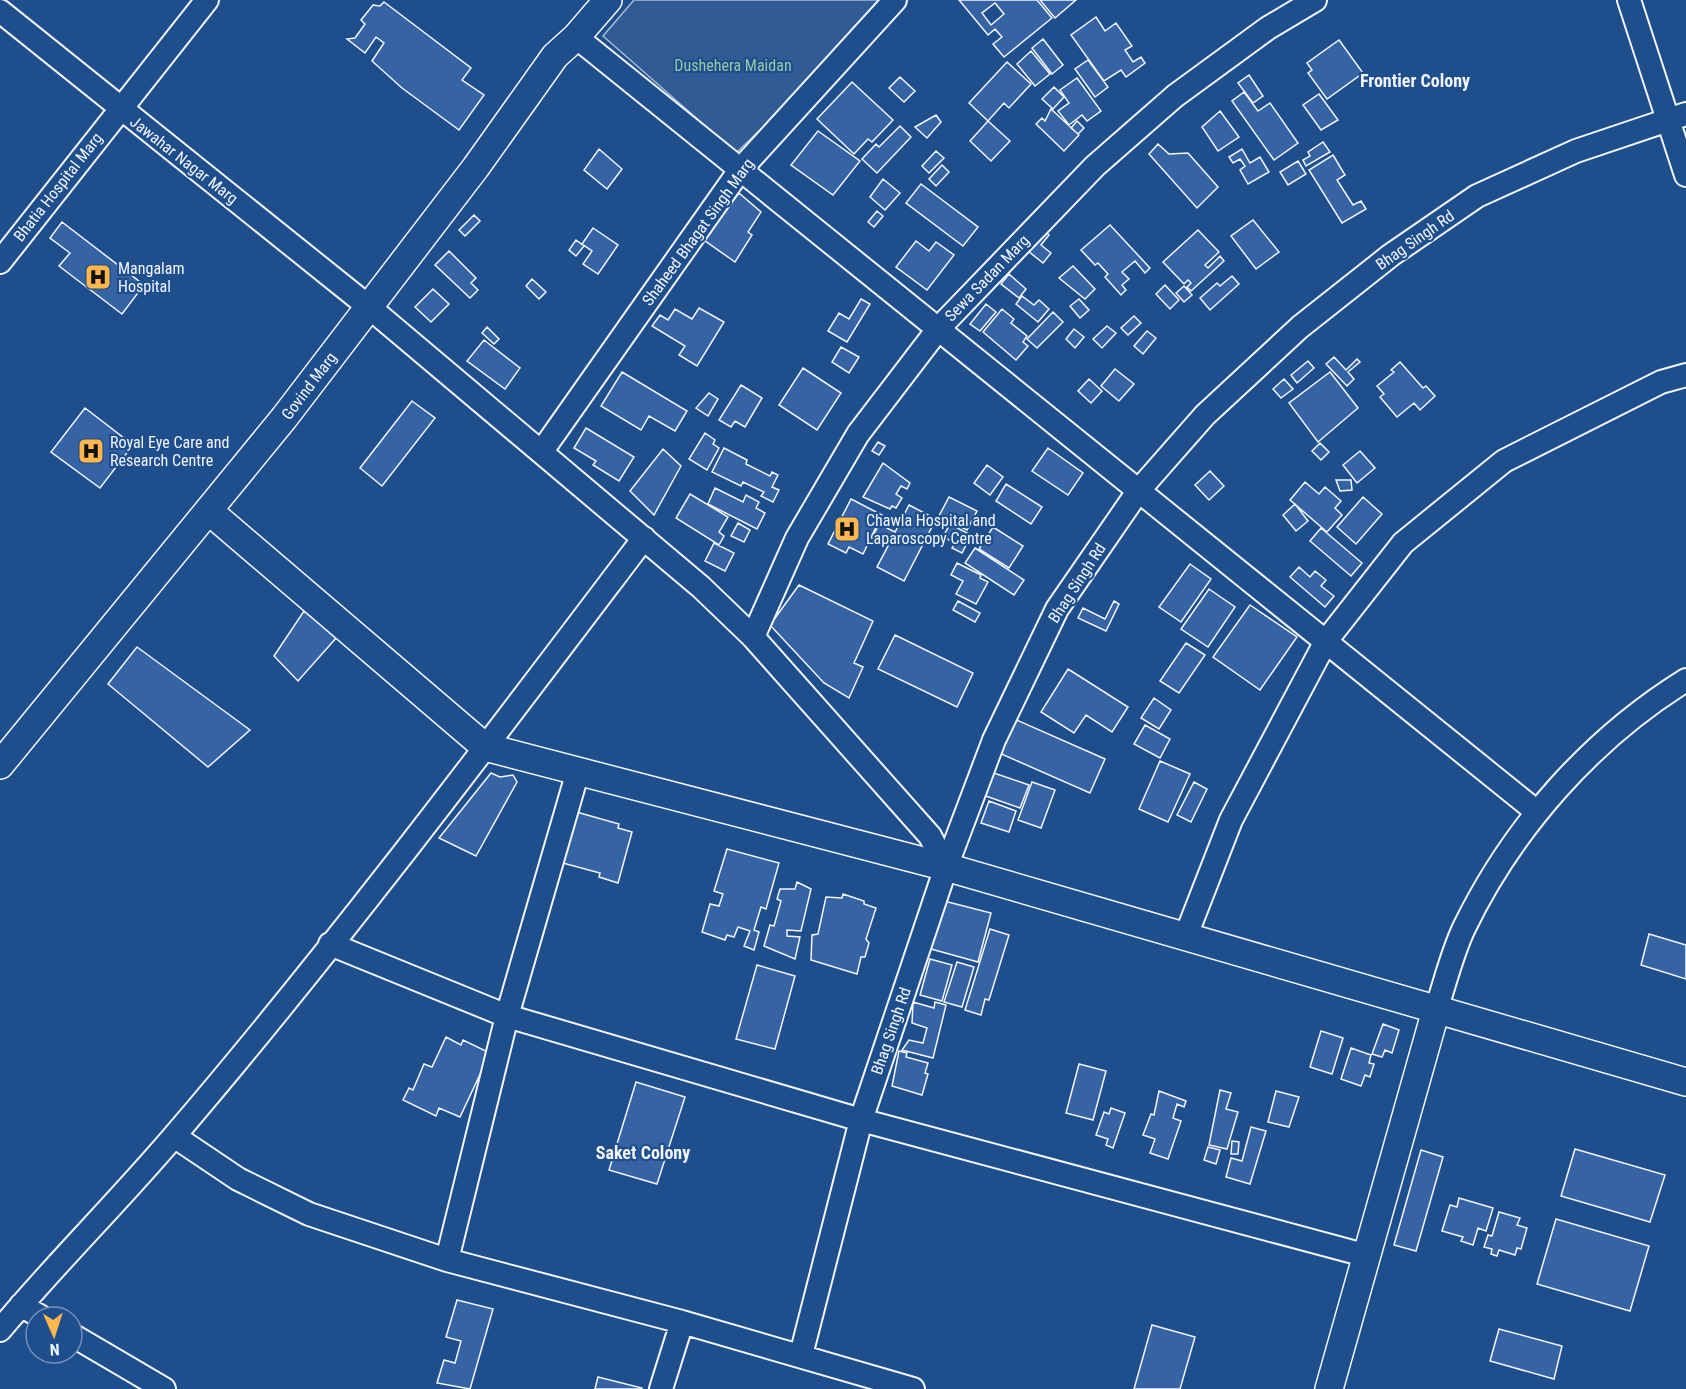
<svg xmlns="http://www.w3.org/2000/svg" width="1686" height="1389" font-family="'Roboto Condensed',sans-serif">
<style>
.built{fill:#305b95;stroke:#a8bbd7;stroke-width:1.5}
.building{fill:#3563a3;stroke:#f2f6ff;stroke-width:1.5;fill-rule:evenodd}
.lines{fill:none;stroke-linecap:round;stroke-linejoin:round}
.minor-casing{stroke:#f2f6ff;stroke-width:26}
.tertiary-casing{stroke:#f2f6ff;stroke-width:30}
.minor{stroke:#1f4e8c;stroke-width:22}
.tertiary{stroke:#1f4e8c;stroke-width:27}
.labels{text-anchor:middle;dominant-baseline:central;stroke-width:4.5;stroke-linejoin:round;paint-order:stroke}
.park-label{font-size:16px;fill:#97c8a6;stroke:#1f4e8c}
.street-label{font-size:16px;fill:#f2f6ff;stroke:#1f4e8c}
.poi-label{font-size:16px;fill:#f2f6ff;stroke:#1f4e8c;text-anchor:start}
.neighbourhood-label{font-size:18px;font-weight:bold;fill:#f2f6ff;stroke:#1f4e8c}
</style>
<rect width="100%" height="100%" fill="#1f4e8c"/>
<path class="built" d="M 634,0 L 895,0 L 736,153 L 603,36 Z"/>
<path class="building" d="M 959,0 L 1037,0 L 1052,18 L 1004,57 L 993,44 L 1002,37 L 995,29 L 988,35 ZM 995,3 L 1004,14 L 991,25 L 982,13 Z
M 1040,0 L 1076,0 L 1055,18 Z
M 384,2 L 471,68 L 462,80 L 484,95 L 459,130 L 402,88 L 372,61 L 384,43 L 376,37 L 365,53 L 347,39 L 355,38 L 365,24 L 361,20 L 373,5 L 380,6 Z
M 1096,17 L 1105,31 L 1116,23 L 1132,46 L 1125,50 L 1133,62 L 1141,57 L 1145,63 L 1126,77 L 1121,70 L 1104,81 L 1071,35 Z
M 1043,39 L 1063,65 L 1052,74 L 1032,48 Z
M 1339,40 L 1363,73 L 1327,99 L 1308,73 L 1312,70 L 1307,63 Z
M 1031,51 L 1050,74 L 1035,86 L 1017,64 Z
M 1088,60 L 1108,87 L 1095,97 L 1075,69 Z
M 1007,62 L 1031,84 L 1009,108 L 1004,103 L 988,121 L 969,103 Z
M 1249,75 L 1263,96 L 1253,103 L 1238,83 Z
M 900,77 L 915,91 L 904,102 L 889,88 Z
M 1077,78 L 1101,111 L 1087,121 L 1082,115 L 1069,125 L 1058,111 L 1069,103 L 1060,90 Z
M 852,82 L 893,120 L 872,142 L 868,139 L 854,154 L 817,119 Z
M 1054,87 L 1064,97 L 1053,109 L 1042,99 Z
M 1244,92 L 1258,111 L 1270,103 L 1298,143 L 1274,160 L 1232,101 Z
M 1319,94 L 1338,120 L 1321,130 L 1303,105 Z
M 1051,109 L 1079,135 L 1064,151 L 1036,124 L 1042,118 L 1045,121 Z
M 1220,111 L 1239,137 L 1218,151 L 1202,127 Z
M 936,115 L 941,122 L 927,138 L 915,127 Z
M 988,121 L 1010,141 L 991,161 L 970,141 Z
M 1077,121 L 1084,128 L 1078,134 L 1071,128 Z
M 900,126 L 911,137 L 877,173 L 862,159 L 876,144 L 879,147 Z
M 818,131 L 860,161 L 833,195 L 791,165 Z
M 1323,142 L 1330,152 L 1306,166 L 1303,160 L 1310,156 L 1308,152 Z
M 1158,144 L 1169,154 L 1188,153 L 1218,187 L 1197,208 L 1149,154 Z
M 599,149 L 622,169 L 607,189 L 584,170 Z
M 1242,149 L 1250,163 L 1260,157 L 1269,172 L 1248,184 L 1240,170 L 1245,166 L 1240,159 L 1233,163 L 1229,157 Z
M 936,151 L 944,158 L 929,173 L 922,166 Z
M 1333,155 L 1345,175 L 1337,180 L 1353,205 L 1361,201 L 1366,209 L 1342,223 L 1309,170 Z
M 1298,161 L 1306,174 L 1288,185 L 1280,172 Z
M 942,165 L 949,172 L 936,186 L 929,179 Z
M 883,179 L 900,193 L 885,210 L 870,197 Z
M 921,184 L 978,227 L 963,246 L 906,203 Z
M 739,193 L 761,212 L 748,232 L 752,235 L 735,262 L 701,238 Z
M 877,211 L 883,216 L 874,227 L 868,222 Z
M 474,215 L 480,221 L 465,236 L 459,230 Z
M 1253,220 L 1279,252 L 1256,269 L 1231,236 Z
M 62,222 L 144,285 L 122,314 L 59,266 L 70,253 L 50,238 Z
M 1110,225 L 1150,268 L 1145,273 L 1135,261 L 1122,272 L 1129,279 L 1122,285 L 1126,290 L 1121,295 L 1105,277 L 1108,274 L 1098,263 L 1095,265 L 1081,250 Z
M 593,228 L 618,245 L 598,274 L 583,264 L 592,251 L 582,244 Z
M 1198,230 L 1219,252 L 1205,265 L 1208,268 L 1220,256 L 1224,261 L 1191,291 L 1187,287 L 1191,283 L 1188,280 L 1184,284 L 1163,262 Z
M 1045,231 L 1049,235 L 1041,245 L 1051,253 L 1043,263 L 1028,251 Z
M 576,240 L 584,246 L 576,256 L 569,250 Z
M 916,241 L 929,251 L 936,242 L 954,255 L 927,290 L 896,267 Z
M 449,251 L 476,278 L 471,283 L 478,290 L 470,298 L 435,265 Z
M 1073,266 L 1095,289 L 1085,299 L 1059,278 Z
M 1009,274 L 1026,289 L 1019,298 L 1001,284 Z
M 1232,276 L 1239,284 L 1210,310 L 1200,298 L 1217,283 L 1220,286 Z
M 532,279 L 546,292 L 539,299 L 526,286 Z
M 1165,285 L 1179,300 L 1170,309 L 1156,294 Z
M 1184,286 L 1192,295 L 1184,302 L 1176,293 Z
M 433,289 L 449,304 L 431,322 L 415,307 Z
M 1022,296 L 1034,305 L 1039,300 L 1049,309 L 1038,322 L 1016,304 Z
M 861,299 L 870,304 L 847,342 L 828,331 L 839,313 L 849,319 Z
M 1079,299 L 1089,310 L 1080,318 L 1070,306 Z
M 986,304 L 996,312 L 980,331 L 970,324 Z
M 699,308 L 724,322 L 697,366 L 679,355 L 685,346 L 652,326 L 660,315 L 668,320 L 675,309 L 692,319 Z
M 1002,309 L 1014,319 L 1011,323 L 1027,336 L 1023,342 L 1028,346 L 1016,360 L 983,332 Z
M 1053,312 L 1063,322 L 1037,348 L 1027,339 Z
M 1134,316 L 1141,323 L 1128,335 L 1121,328 Z
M 1107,326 L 1116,333 L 1102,348 L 1093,339 Z
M 487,327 L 499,339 L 494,344 L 482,333 Z
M 1074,329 L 1084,337 L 1075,348 L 1066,339 Z
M 1147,331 L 1156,338 L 1143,354 L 1134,346 Z
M 484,340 L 520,368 L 505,389 L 467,361 Z
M 841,347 L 859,357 L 849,373 L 832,362 Z
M 1334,357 L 1346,370 L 1357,359 L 1360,362 L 1348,372 L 1354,379 L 1347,386 L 1326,364 Z
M 1308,361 L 1314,368 L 1297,383 L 1291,375 Z
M 1400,362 L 1423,388 L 1426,386 L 1435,396 L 1420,410 L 1414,403 L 1397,417 L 1380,397 L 1384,394 L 1377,386 L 1394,372 L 1391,370 Z
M 803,368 L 841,393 L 817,430 L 779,405 Z
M 1115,369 L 1134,384 L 1119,401 L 1101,386 Z
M 622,372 L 687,411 L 675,431 L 649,416 L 641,430 L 601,406 Z
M 1330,372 L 1358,408 L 1318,442 L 1289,403 Z
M 1089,379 L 1102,391 L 1091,403 L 1078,391 Z
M 1284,379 L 1293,389 L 1281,398 L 1273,389 Z
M 741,385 L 762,398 L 745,427 L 735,421 L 731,427 L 719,420 Z
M 709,393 L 718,399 L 708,416 L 696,408 Z
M 412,401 L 435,418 L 382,486 L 360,468 Z
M 85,408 L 133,445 L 100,488 L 51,452 Z
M 586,428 L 634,457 L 619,481 L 593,465 L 596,461 L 574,448 Z
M 705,433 L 715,440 L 713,444 L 719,448 L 707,470 L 689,459 Z
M 878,442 L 885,446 L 879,455 L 872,451 Z
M 1320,443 L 1329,452 L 1321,460 L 1312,451 Z
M 724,448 L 747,460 L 746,464 L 770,476 L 772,472 L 778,475 L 772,487 L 779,490 L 773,502 L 761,496 L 764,492 L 743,482 L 741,486 L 712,472 Z
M 1048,448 L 1083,473 L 1068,495 L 1032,471 Z
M 663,449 L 681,466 L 654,515 L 630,491 Z
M 1360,451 L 1375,468 L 1357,483 L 1343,465 Z
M 883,463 L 910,483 L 907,489 L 901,486 L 896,494 L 902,498 L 896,508 L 892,506 L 890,509 L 863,497 Z
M 987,465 L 1003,477 L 990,495 L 974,483 Z
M 1210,471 L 1224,486 L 1209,500 L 1195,485 Z
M 1336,480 L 1351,480 L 1352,490 L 1340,491 Z
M 1305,482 L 1319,494 L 1325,487 L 1341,501 L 1335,508 L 1342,515 L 1327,532 L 1290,500 Z
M 1006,484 L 1042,507 L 1031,524 L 996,501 Z
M 715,488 L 743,502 L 746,495 L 759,502 L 756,508 L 765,513 L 757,529 L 708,504 Z
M 690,494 L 728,517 L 719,532 L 724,536 L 719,545 L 676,518 Z
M 949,497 L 977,511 L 967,530 L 939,516 Z
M 1363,497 L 1382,514 L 1356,544 L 1337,527 Z
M 851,499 L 882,515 L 863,554 L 849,547 L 846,553 L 828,544 Z
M 1295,504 L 1308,521 L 1296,531 L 1283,515 Z
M 909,505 L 936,519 L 904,581 L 877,567 L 888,546 L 872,538 L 879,524 L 895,532 Z
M 738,523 L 750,530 L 744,542 L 731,536 Z
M 950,524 L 971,535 L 962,553 L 952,548 L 955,543 L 943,537 Z
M 993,527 L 1023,546 L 1009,568 L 979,549 Z
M 1321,528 L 1362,563 L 1351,576 L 1310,541 Z
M 714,543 L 734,553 L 725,571 L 705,561 Z
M 975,548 L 1024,580 L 1014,595 L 965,563 Z
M 957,563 L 981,575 L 980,578 L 988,582 L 976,604 L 956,594 L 963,581 L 951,575 Z
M 1190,564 L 1211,579 L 1181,622 L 1159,607 Z
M 1299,567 L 1310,577 L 1315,571 L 1326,580 L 1321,586 L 1334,596 L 1325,607 L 1290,577 Z
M 799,585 L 873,621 L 854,663 L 863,667 L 849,698 L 824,683 L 770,625 Z
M 1209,589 L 1235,607 L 1208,647 L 1181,629 Z
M 958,601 L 980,613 L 975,622 L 953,610 Z
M 1114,601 L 1119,604 L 1106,631 L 1078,618 L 1083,608 L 1105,619 Z
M 1250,605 L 1297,637 L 1260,690 L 1213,657 Z
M 304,611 L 337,637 L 298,681 L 274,656 Z
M 895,635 L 973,673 L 957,707 L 878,669 Z
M 1186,643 L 1205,655 L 1179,693 L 1160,681 Z
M 137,647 L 250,730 L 208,767 L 108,684 Z
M 1068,669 L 1128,707 L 1112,732 L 1086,715 L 1074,733 L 1041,712 Z
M 1154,698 L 1171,710 L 1159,729 L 1141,718 Z
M 1012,718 L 1105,759 L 1090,793 L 997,752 Z
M 1145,725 L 1170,739 L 1160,758 L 1134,744 Z
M 1160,761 L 1190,774 L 1168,822 L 1139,809 Z
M 988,771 L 1029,785 L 1020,808 L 980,794 Z
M 491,773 L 500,777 L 513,775 L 517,782 L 476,856 L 439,838 Z
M 1032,782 L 1055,790 L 1041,828 L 1018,820 Z
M 1194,782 L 1207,789 L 1191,822 L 1177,815 Z
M 989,801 L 1016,811 L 1009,832 L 981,823 Z
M 573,811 L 619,824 L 618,828 L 632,832 L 618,883 L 599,877 L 600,873 L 559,862 Z
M 727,849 L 779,863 L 766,909 L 761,907 L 754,930 L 759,932 L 754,950 L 744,946 L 750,931 L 738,927 L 734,937 L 727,935 L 725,940 L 702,932 L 710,904 L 719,906 L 723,894 L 714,891 Z
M 797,882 L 811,889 L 801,931 L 787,930 L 787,936 L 800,937 L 795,959 L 764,946 L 770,925 L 774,926 L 781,901 L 777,899 L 780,889 L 795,889 Z
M 843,894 L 864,901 L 864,904 L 876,908 L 866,939 L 869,943 L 865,957 L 861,957 L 857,974 L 811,960 L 812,935 L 818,934 L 826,897 L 842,898 Z
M 944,901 L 991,913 L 978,962 L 931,949 Z
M 990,929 L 1009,935 L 989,1000 L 985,999 L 981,1015 L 965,1010 Z
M 1649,934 L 1686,945 L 1686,979 L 1641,965 Z
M 930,959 L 952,965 L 942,1001 L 920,995 Z
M 957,962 L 974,967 L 962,1007 L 944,1002 Z
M 757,965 L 795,976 L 775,1049 L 736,1039 Z
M 913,1002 L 934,1008 L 935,1002 L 946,1005 L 933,1058 L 902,1050 L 909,1040 L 923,1043 L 927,1028 L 912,1023 Z
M 1383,1024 L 1399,1030 L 1392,1053 L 1385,1050 L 1382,1057 L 1372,1054 Z
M 1321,1031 L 1343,1038 L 1332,1074 L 1310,1067 Z
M 446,1037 L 461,1045 L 463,1040 L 490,1053 L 460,1117 L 439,1108 L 436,1116 L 403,1100 L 409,1088 L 413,1090 L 424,1064 L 432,1067 Z
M 1351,1048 L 1371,1055 L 1369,1063 L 1374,1064 L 1370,1077 L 1365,1075 L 1361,1086 L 1341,1079 Z
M 899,1051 L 907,1053 L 906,1057 L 928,1063 L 925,1073 L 928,1074 L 922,1095 L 892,1086 Z
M 1079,1064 L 1106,1071 L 1093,1120 L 1066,1113 Z
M 636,1082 L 685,1097 L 657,1184 L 609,1170 Z
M 1220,1090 L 1231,1093 L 1226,1109 L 1238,1112 L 1227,1149 L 1209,1145 Z
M 1159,1091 L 1186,1101 L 1184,1107 L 1177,1104 L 1173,1118 L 1181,1121 L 1168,1159 L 1150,1153 L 1155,1139 L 1143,1135 L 1151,1114 L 1154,1115 Z
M 1276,1091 L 1299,1097 L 1289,1127 L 1268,1122 Z
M 1111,1108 L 1125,1113 L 1113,1148 L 1106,1145 L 1108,1139 L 1096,1135 L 1104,1112 L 1109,1114 Z
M 1251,1127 L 1266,1131 L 1250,1184 L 1226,1177 L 1231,1158 L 1242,1161 Z
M 1232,1141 L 1239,1142 L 1238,1154 L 1231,1154 Z
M 1208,1147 L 1220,1150 L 1216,1164 L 1204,1160 Z
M 1575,1149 L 1665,1175 L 1650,1222 L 1561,1196 Z
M 1421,1150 L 1443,1157 L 1416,1251 L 1394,1245 Z
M 1459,1198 L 1493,1208 L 1486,1231 L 1478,1228 L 1473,1245 L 1461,1241 L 1463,1237 L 1442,1231 L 1450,1205 L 1457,1207 Z
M 1499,1212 L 1520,1218 L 1517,1225 L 1527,1228 L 1521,1249 L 1517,1248 L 1515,1255 L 1499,1250 L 1497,1256 L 1491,1254 L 1492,1249 L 1484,1247 L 1488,1235 L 1492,1236 Z
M 1556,1219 L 1649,1246 L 1630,1311 L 1537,1284 Z
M 457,1300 L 493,1309 L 470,1389 L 437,1383 L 444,1360 L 455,1363 L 461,1341 L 446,1337 Z
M 1152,1325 L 1195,1337 L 1180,1389 L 1134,1389 Z
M 1499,1329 L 1562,1346 L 1554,1379 L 1490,1361 Z
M 598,1377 L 642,1388 L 642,1389 L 595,1389 Z"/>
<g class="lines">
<g class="minor-casing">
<path id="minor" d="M 1629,0 L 1686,175
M 0,11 L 369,307 L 701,587 L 753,637 L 930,836 L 946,867
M 576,37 L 1537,812
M 0,262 L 207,0
M 542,451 L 740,170 L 895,0
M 753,637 L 797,538 L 858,434 L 939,328 L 1095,166 L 1175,96 L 1268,28 L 1315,0
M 1185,938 L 1231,820 L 1326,641 L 1403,543 L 1504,461 L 1661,382 L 1686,375
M 330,944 L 507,1016 L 861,1120 L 1368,1256
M 1436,1010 C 1445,983 1452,953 1464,928 C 1513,827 1591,739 1686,680
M 174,1136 L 238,1179 L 309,1214 L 447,1260 L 682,1322 L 913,1389
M 447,1260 L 507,1016 L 578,771
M 21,1305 L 41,1317
M 0,1330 C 56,1263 118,1202 175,1135 C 339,943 491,740 644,538
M 72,1335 L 164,1389
M 801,1355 L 861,1120 L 946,867 L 994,740 L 1057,609 L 1139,490 L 1205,415 L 1300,327 L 1391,255 L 1477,196 L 1576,151 L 1686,114
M 661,1389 L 682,1322"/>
</g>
<g class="tertiary-casing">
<path id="tertiary" d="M 209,511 L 485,747 L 946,867 L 1686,1082
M 0,765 L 284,418 L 476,167 L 555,56 L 576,37 L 608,0
M 1329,1389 L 1436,1010"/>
</g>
<use href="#minor" class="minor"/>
<use href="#tertiary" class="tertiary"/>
</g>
<defs>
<g id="hospital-square" transform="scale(1.35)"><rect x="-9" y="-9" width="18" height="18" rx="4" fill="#ffb74d" stroke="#1f4e8c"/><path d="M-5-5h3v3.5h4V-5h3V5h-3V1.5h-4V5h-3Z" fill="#111"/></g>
</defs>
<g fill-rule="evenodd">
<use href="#hospital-square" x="98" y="277"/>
<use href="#hospital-square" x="91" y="451"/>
<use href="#hospital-square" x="847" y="529"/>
</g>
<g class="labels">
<g class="park-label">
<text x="733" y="65">Dushehera Maidan</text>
</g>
<g class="street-label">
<text transform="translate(184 160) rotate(38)">Jawahar Nagar Marg</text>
<text transform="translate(58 187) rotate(-52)">Bhatia Hospital Marg</text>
<text transform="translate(698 232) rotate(-54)">Shaheed Bhagat Singh Marg</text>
<text transform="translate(1415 240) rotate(-35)">Bhag Singh Rd</text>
<text transform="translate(987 278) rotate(-46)">Sewa Sadan Marg</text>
<text transform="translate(309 386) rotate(-53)">Govind Marg</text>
<text transform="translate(1077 583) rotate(-57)">Bhag Singh Rd</text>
<text transform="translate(891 1031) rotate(-71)">Bhag Singh Rd</text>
</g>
<g class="poi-label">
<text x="118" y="268">Mangalam<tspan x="118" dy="18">Hospital</tspan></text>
<text x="110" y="442">Royal Eye Care and<tspan x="110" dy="18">Research Centre</tspan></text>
<text x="866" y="520">Chawla Hospital and<tspan x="866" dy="18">Laparoscopy Centre</tspan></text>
</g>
<g class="neighbourhood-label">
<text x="1415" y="80">Frontier Colony</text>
<text x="643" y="1152">Saket Colony</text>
</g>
</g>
<g transform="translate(54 1335) rotate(177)"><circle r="28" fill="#1f4e8c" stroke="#7391ba" stroke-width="1.5"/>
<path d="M0-4.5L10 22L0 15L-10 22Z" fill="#ffb74d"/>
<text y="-9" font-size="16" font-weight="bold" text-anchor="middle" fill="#f2f6ff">N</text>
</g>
</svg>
